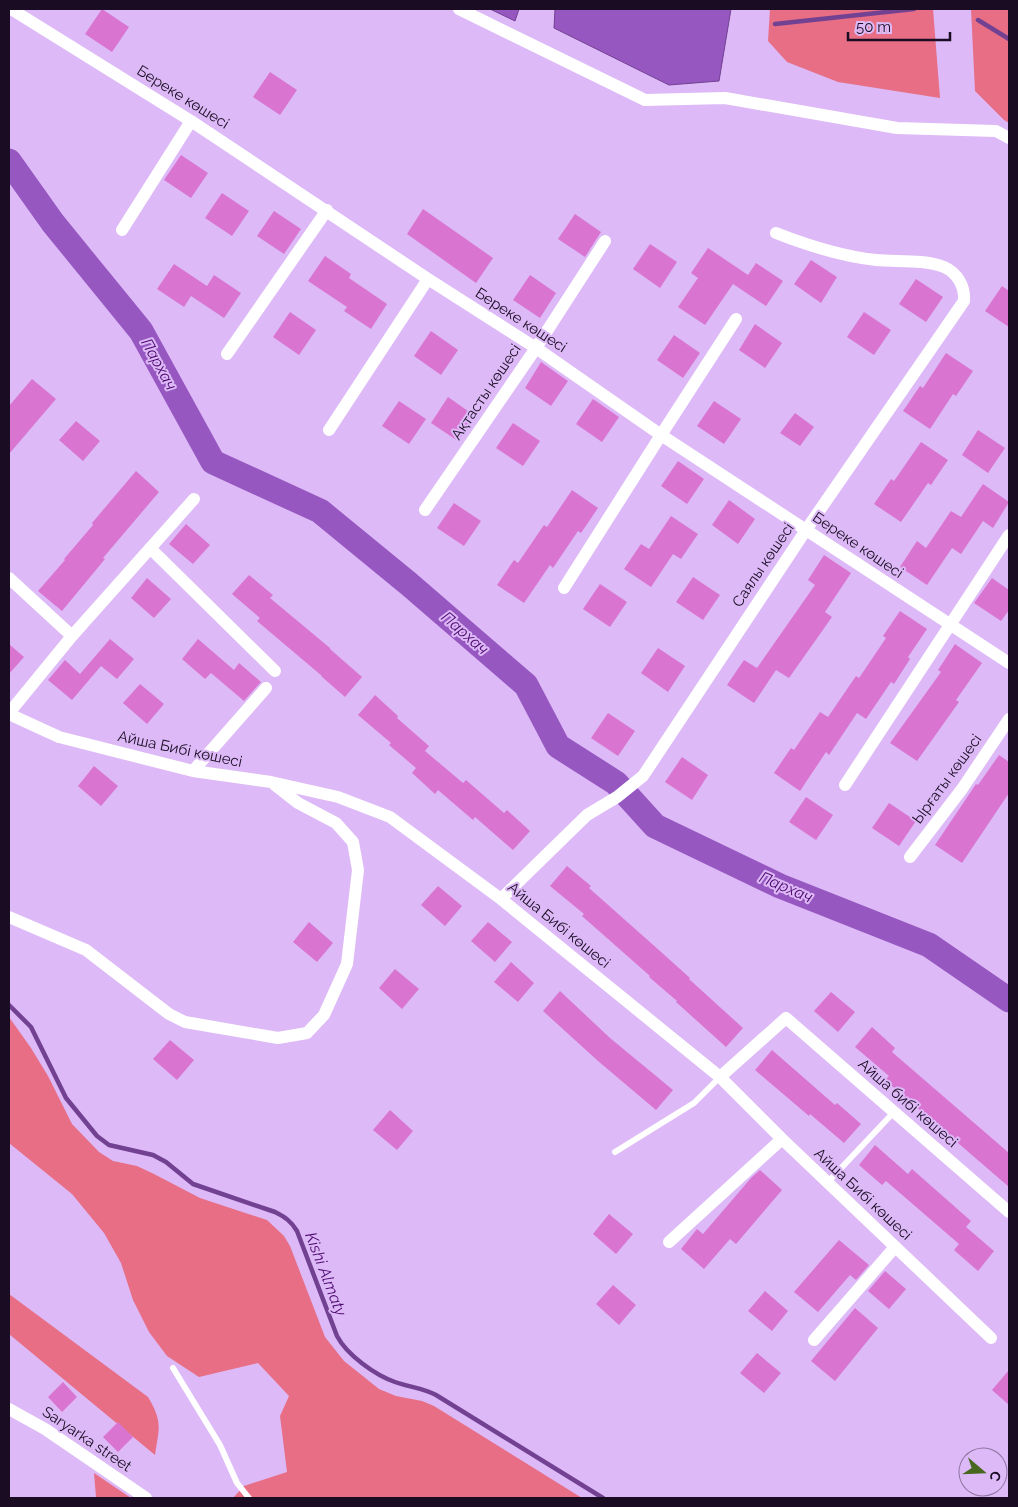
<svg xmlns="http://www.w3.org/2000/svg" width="1018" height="1507" font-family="Raleway,sans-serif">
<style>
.green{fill:#e76e85}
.water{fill:#9757c1;stroke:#724192}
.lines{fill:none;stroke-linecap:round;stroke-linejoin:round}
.stream{stroke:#724192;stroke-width:4.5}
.river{stroke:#9757c1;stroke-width:25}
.building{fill:#d975d0}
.service{stroke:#fff;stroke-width:6}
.minor{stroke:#fff;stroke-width:12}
.labels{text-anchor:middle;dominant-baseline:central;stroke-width:4;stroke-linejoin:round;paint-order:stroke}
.street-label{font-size:15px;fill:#1a0d23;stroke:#ddb9f7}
.water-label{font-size:16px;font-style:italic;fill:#4d086f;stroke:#ddb9f7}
</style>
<rect width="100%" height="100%" fill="#ddb9f7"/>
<path class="green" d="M 770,9 L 933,9 L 940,98 L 838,82 L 787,62 L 768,41 Z
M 971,9 L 1009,9 L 1009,123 L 1004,120 L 975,91 Z
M 9,1017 L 31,1048 L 48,1076 L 72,1124 L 99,1152 L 113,1161 L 137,1166 L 154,1174 L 200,1198 L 267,1220 L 284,1236 L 290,1246 L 325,1337 L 344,1361 L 379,1389 L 396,1396 L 422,1401 L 434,1406 L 582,1498 L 233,1498 L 244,1486 L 287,1472 L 280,1416 L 289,1396 L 258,1363 L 199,1377 L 167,1356 L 149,1332 L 133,1300 L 121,1263 L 104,1233 L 72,1194 L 9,1143 Z
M 9,1294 L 148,1397 C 163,1422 159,1428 155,1455 L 9,1334 Z
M 94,1473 L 131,1498 L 94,1498 L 96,1497 Z"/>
<path class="water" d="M 490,9 L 519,9 L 515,21 Z
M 555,9 L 731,9 L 719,81 L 669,85 L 554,28 Z"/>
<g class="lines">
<path class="stream" d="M 978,20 L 1009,39
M 775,24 L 914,9
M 9,1005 L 31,1027 L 66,1098 L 97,1136 L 109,1145 L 153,1155 L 166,1162 L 193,1184 L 275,1212 C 285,1217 291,1221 297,1231 L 337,1336 C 347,1355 375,1375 395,1382 C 409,1387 423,1388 436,1395 L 603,1498"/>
<path class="river" d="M 9,161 L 53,223 L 141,331 L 213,462 L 320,511 L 409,584 L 526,685 L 558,746 L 616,783 L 655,826 L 780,886 L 929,945 L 1009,1000"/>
</g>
<path class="building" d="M 102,9 L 129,27 L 112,52 L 85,34 Z
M 270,72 L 297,90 L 280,115 L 253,97 Z
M 181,155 L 208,173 L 191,198 L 164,180 Z
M 222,193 L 249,211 L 232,236 L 205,218 Z
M 423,209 L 493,258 L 476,283 L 407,234 Z
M 274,211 L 301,229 L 284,254 L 257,236 Z
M 575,214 L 601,232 L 585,257 L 558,239 Z
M 650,244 L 677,262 L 660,288 L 633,269 Z
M 708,248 L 748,275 L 756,263 L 783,281 L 766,306 L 733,284 L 705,325 L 678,307 L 698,278 L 691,273 Z
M 325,256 L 351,274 L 349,278 L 387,304 L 371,329 L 344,311 L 347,307 L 308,281 Z
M 811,260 L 837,277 L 821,303 L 794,284 Z
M 174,264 L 207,286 L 214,275 L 241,293 L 224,318 L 191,296 L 184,307 L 157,289 Z
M 530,275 L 556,293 L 540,318 L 513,300 Z
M 916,279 L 943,297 L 926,322 L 899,304 Z
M 1002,286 L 1009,291 L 1009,327 L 985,311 Z
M 290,312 L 316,330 L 299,355 L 273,337 Z
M 864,312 L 891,330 L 874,355 L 847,337 Z
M 755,324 L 782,343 L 765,368 L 739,350 Z
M 431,331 L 458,350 L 441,375 L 414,356 Z
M 674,335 L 700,353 L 683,378 L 657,360 Z
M 946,353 L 973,371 L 956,396 L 953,394 L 930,429 L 903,411 L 920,386 L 923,388 Z
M 541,362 L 568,381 L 551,406 L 525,388 Z
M 32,379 L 56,399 L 9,454 L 9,406 Z
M 448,397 L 475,416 L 458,441 L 431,423 Z
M 593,399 L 619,417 L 602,442 L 576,424 Z
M 399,401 L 426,419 L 409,444 L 382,426 Z
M 714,401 L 741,419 L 724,444 L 697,426 Z
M 795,413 L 814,427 L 800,446 L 780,433 Z
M 76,421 L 100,441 L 83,461 L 59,440 Z
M 513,423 L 540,441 L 523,466 L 496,448 Z
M 978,430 L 1005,448 L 988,473 L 962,455 Z
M 921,442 L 948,460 L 931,485 L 928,483 L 901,522 L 874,504 L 891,479 L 894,481 Z
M 678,461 L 704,479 L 687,504 L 661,486 Z
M 136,471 L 159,492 L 103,558 L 105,559 L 62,611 L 38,591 L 65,560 L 64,559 L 93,525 L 92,523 Z
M 983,484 L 1009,502 L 993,528 L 983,521 L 961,554 L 952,548 L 927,585 L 900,567 L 917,541 L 926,548 L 951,511 L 961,517 Z
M 572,490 L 598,508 L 581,533 L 578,531 L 553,568 L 550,565 L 524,603 L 497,585 L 514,560 L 518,563 L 544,525 L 547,527 Z
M 729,500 L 755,519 L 738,544 L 712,525 Z
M 454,503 L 481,521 L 464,546 L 437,528 Z
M 671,516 L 698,534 L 681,559 L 673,554 L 651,587 L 624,569 L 641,544 L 649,549 Z
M 186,524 L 210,545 L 193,564 L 169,544 Z
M 824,555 L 851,573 L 825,612 L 832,617 L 789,678 L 776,670 L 754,703 L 727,685 L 744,660 L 757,668 L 815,585 L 808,580 Z
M 249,575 L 273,595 L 270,598 L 330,648 L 330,649 L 362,677 L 345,697 L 321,676 L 322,676 L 257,621 L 260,618 L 232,594 Z
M 693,577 L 720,595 L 703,620 L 676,602 Z
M 147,578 L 171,599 L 154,618 L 131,598 Z
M 992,578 L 1009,590 L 1009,610 L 1001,621 L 974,603 Z
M 600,584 L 627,602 L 610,627 L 583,609 Z
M 900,611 L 927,629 L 908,657 L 910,659 L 894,684 L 891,682 L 866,719 L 857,713 L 829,755 L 826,752 L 800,791 L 774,773 L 791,748 L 794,750 L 820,712 L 828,717 L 856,676 L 859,678 L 886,638 L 883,636 Z
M 110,639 L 134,659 L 117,679 L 101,666 L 72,700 L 48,680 L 65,660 L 80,674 Z
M 198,639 L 234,670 L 239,663 L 261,682 L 244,701 L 211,673 L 205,679 L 182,659 Z
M 9,644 L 24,657 L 9,674 Z
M 955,644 L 982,663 L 956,700 L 959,702 L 917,761 L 890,743 L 941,672 L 938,670 Z
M 658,648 L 685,666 L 668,692 L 641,673 Z
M 140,684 L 164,704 L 147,724 L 123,703 Z
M 375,695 L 398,716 L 397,718 L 429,746 L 425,751 L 463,783 L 466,780 L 504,813 L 507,810 L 530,831 L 513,850 L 475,817 L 473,820 L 438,790 L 435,794 L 412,773 L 416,768 L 389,745 L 391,743 L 358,715 Z
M 608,713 L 635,731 L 618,756 L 591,738 Z
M 999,755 L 1009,762 L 1009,793 L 962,863 L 935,845 L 976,784 L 978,785 Z
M 682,757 L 708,775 L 692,800 L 665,782 Z
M 94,766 L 118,786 L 101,806 L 78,786 Z
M 806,797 L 833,815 L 816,840 L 789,822 Z
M 889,803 L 916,821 L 899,846 L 872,828 Z
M 567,866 L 591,886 L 589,888 L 660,951 L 690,978 L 689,979 L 743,1028 L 726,1047 L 676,1002 L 677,1001 L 649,977 L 650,976 L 582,916 L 584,914 L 550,886 Z
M 438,886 L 462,906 L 445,926 L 421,905 Z
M 309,922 L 333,943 L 317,962 L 293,942 Z
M 488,922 L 512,942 L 495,962 L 471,941 Z
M 511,962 L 534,983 L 518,1002 L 494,982 Z
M 395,969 L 419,989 L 402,1009 L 379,988 Z
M 560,991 L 610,1038 L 673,1090 L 656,1110 L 598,1061 L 543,1011 Z
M 831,992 L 855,1012 L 838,1032 L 814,1011 Z
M 872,1027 L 895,1048 L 892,1052 L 1009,1153 L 1009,1187 L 885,1080 L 889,1076 L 855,1047 Z
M 170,1040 L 194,1060 L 177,1080 L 153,1059 Z
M 772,1050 L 835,1105 L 837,1103 L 861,1124 L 844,1143 L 810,1114 L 809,1116 L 755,1070 Z
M 390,1110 L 413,1131 L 397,1150 L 373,1130 Z
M 875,1145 L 908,1174 L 912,1169 L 971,1221 L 966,1227 L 994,1251 L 978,1271 L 954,1250 L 959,1244 L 886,1181 L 882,1185 L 859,1165 Z
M 760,1170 L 782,1190 L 736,1244 L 730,1239 L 704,1269 L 681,1249 L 697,1229 L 703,1234 L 751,1178 Z
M 609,1214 L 633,1234 L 616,1254 L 593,1234 Z
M 839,1240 L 869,1265 L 856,1280 L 850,1275 L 818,1312 L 794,1292 Z
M 885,1271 L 906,1289 L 889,1309 L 868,1291 Z
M 613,1285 L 636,1305 L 619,1325 L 596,1304 Z
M 765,1291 L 788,1311 L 772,1331 L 748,1311 Z
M 855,1308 L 878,1328 L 835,1381 L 811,1361 Z
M 757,1353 L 781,1373 L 764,1393 L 740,1373 Z
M 1009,1370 L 1009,1405 L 992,1390 Z
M 63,1382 L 77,1397 L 62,1412 L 48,1397 Z
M 118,1422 L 133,1437 L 118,1452 L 103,1437 Z"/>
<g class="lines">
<path class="service" d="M 615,1152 L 694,1103 L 720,1077
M 827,1183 L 894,1112
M 173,1368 L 220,1445 L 237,1483 L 249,1498"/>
<path class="minor" d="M 11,9 L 191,121 L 428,279 L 536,348 L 661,435 L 1009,663
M 459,9 L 645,100 L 725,98 L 897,128 L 996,131 L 1009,138
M 122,230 L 191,121
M 227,354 L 327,210
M 329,430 L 428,279
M 425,510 L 536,348 L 605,241
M 150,548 L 275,671
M 9,578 L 72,636
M 564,588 L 661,435 L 736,319
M 9,713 L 72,636 L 194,499
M 9,714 L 59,737 L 193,771 L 271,782 L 338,797 L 390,817 L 501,899 L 720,1077 L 782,1139 L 991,1338
M 193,771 L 266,688
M 845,785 L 1009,535
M 910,857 L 962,789 L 1009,719
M 501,899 L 587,815 L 617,797 L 643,776 L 806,530 L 964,301 C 965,287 958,273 944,267 C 923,259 898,262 876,260 C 840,256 809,246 776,233
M 9,917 L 86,950 L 169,1014 L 185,1022 L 278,1038 L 307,1033 L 324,1015 L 347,964 L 358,870 L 353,842 L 336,823 L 298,803 L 275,785
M 720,1077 L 786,1018 L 1009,1212
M 669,1242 L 782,1139
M 814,1340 L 895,1247
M 9,1409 L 45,1429 L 146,1498"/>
</g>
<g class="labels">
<g class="street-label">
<text transform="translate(183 97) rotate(32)">Береке көшесі</text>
<text transform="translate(521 320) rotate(33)">Береке көшесі</text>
<text transform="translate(486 392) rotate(-56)">Ақтасты көшесі</text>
<text transform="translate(858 545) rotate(34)">Береке көшесі</text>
<text transform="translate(763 565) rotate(-56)">Саялы көшесі</text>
<text transform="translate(180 749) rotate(12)">Айша Бибі көшесі</text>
<text transform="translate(947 779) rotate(-54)">Ырғаты көшесі</text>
<text transform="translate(559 925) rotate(39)">Айша Бибі көшесі</text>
<text transform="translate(908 1103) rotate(41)">Айша бибі көшесі</text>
<text transform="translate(863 1194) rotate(43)">Айша Бибі көшесі</text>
<text transform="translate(87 1439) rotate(34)">Saryarka street</text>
</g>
<g class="water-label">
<text transform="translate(159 364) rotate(61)">Пархач</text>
<text transform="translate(465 633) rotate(41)">Пархач</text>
<text transform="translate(786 887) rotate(23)">Пархач</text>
<text transform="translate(326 1274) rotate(69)">Kіshі Almaty</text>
</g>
</g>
<rect width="1018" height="1507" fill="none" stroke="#1a0d23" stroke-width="20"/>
<g transform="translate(983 1472) rotate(109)"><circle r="24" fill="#ddb9f7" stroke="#8f74a2"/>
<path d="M0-4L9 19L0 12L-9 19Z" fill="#47681e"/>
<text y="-8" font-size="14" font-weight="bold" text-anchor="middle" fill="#1a0d23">С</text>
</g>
<path d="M848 32v8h102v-8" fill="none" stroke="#1a0d23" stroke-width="2.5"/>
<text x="856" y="32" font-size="15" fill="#1a0d23" stroke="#ddb9f7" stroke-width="4" paint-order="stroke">50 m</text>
</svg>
